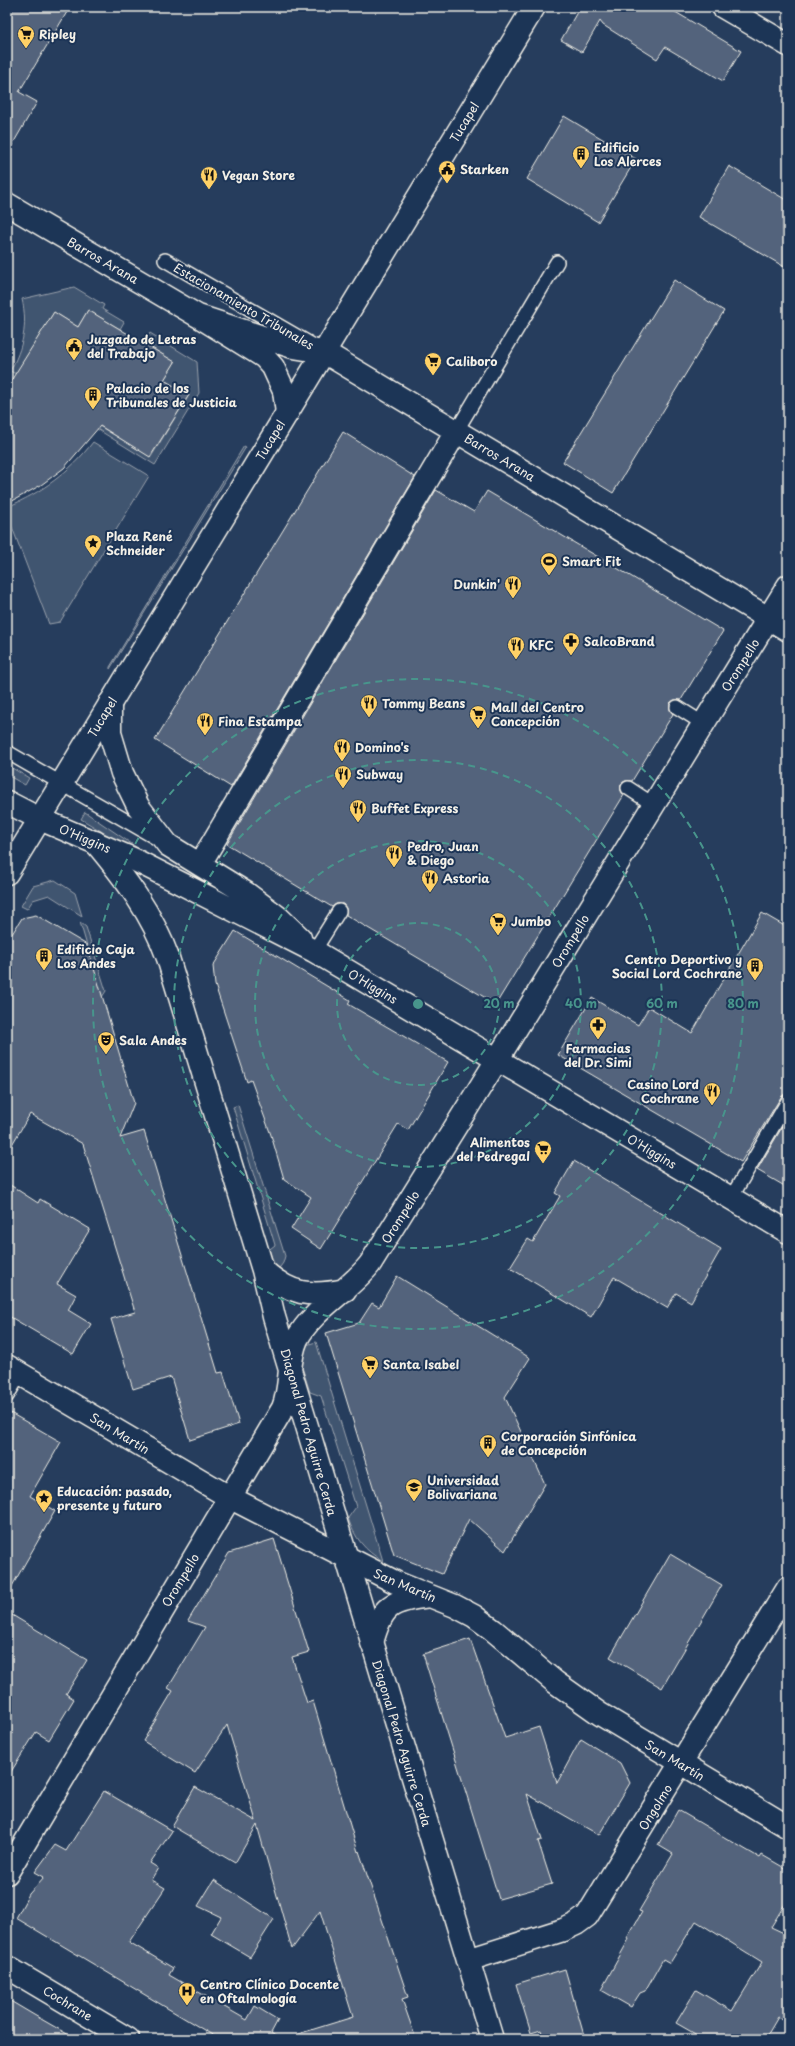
<svg xmlns="http://www.w3.org/2000/svg" width="795" height="2046" font-family="'Playpen Sans',sans-serif">
<style>
.green{fill:#40546f;stroke:#9aa2ac}
.building{fill:#52647b;stroke:#f4f1e8}
.lines{fill:none;stroke-linecap:round;stroke-linejoin:round}
.lane-casing{stroke:#f4f1e8;stroke-width:16}
.street-casing{stroke:#f4f1e8;stroke-width:25}
.secondary-casing{stroke:#f4f1e8;stroke-width:25}
.primary-casing{stroke:#f4f1e8;stroke-width:25}
.lane{stroke:#1d3557;stroke-width:13}
.street{stroke:#1d3557;stroke-width:22}
.secondary{stroke:#1d3557;stroke-width:22}
.primary{stroke:#1d3557;stroke-width:22}
.ring{fill:none;stroke:#48958c;stroke-width:2;stroke-dasharray:7 5}
.labels{text-anchor:middle;dominant-baseline:central;stroke-width:4;stroke-linejoin:round;paint-order:stroke}
.poi-label{font-size:12px;font-weight:bold;fill:#f4f1e8;stroke:#1d3557;text-anchor:start}
.street-label{font-size:12px;fill:#f4f1e8;stroke:#1d3557}
.centre{fill:#48958c;stroke:#1d3557;stroke-width:2}
.ring-label{font-size:12px;text-anchor:middle;font-weight:bold;fill:#48958c;stroke:#1d3557;stroke-width:4;stroke-linejoin:round;paint-order:stroke}
</style>
<rect width="100%" height="100%" fill="#263d5d"/>
<filter id="ink" filterUnits="userSpaceOnUse"><feTurbulence type="fractalNoise" baseFrequency=".025" numOctaves="2"/><feDisplacementMap in="SourceGraphic" scale="8" xChannelSelector="R" yChannelSelector="G"/><feConvolveMatrix kernelMatrix="1 2 1 2 8 2 1 2 1" color-interpolation-filters="sRGB"/></filter>
<g filter="url(#ink)">
<path class="green" d="M 74,287 L 104,305 L 102,309 L 124,322 L 120,329 L 88,310 L 78,327 L 54,312 L 16,374 L 10,371 C 23,348 28,325 22,299 Z
M 150,333 L 197,362 L 199,393 L 155,465 L 97,429 L 99,426 L 151,457 L 189,395 L 164,380 L 175,362 L 144,343 Z
M 93,442 L 149,476 L 60,622 L 49,624 L 7,514 L 7,507 C 41,493 70,472 93,442 Z
M 244,446 L 246,447 L 110,669 L 110,667 Z
M 7,765 L 29,778 L 25,785 L 7,775 Z
M 85,812 L 148,855 L 146,858 L 81,819 Z
M 55,880 L 75,893 L 82,916 L 49,895 L 33,900 L 27,909 L 21,906 L 33,886 Z
M 80,922 L 86,927 L 106,991 L 102,997 Z
M 238,1105 L 285,1256 L 283,1263 L 277,1271 L 266,1252 L 275,1245 L 233,1107 Z
M 316,1342 L 383,1561 C 365,1551 354,1537 348,1518 L 356,1507 L 321,1396 L 310,1392 L 301,1364 L 303,1346 Z"/>
<path class="building" d="M 7,7 L 70,7 L 19,92 L 37,102 L 7,154 Z
M 580,7 L 667,7 L 741,51 L 723,81 L 665,47 L 657,59 L 603,25 L 600,21 L 582,52 L 561,40 Z
M 564,116 L 636,159 L 598,222 L 527,179 Z
M 729,166 L 788,201 L 788,269 L 699,217 Z
M 674,280 L 724,311 L 613,493 L 563,462 Z
M 88,310 L 175,362 L 164,380 L 189,395 L 150,457 L 100,426 L 64,468 L 41,485 L 7,504 L 7,387 L 54,312 L 78,327 Z
M 343,432 L 415,477 L 231,787 L 155,740 Z
M 436,490 L 474,512 L 487,491 L 723,631 L 681,700 L 674,700 L 670,703 L 670,710 L 673,714 L 632,781 L 625,781 L 621,784 L 621,791 L 624,795 L 496,1004 L 346,915 L 346,908 L 343,904 L 336,904 L 332,907 L 227,844 Z
M 762,913 L 788,928 L 788,1093 L 781,1097 L 741,1162 L 558,1055 L 592,998 L 638,1025 L 649,1007 L 692,1033 Z
M 36,915 L 87,945 L 134,1103 L 120,1138 L 144,1131 L 218,1373 L 223,1372 L 239,1424 L 190,1440 L 171,1377 L 133,1389 L 111,1319 L 135,1312 L 83,1144 L 30,1114 L 7,1153 L 7,942 L 22,918 Z
M 235,931 L 350,1000 L 348,1004 L 448,1062 L 408,1130 L 398,1124 L 321,1249 L 291,1229 L 311,1197 L 284,1179 L 271,1135 L 251,1080 L 247,1082 L 215,985 L 213,966 Z
M 788,1117 L 788,1188 L 757,1170 Z
M 574,1161 L 721,1249 L 691,1302 L 676,1293 L 667,1308 L 614,1277 L 591,1317 L 510,1268 L 528,1239 L 533,1242 L 560,1196 L 555,1193 Z
M 7,1183 L 38,1203 L 40,1199 L 90,1229 L 57,1284 L 76,1295 L 68,1310 L 91,1324 L 73,1354 L 7,1315 Z
M 397,1276 L 530,1358 L 505,1397 L 545,1484 L 505,1551 L 469,1519 L 442,1574 L 394,1555 L 326,1333 L 359,1323 L 372,1303 L 379,1307 Z
M 7,1411 L 61,1442 L 30,1496 L 55,1511 L 7,1595 Z
M 274,1539 L 309,1652 L 292,1657 L 307,1703 L 313,1701 L 358,1852 L 359,1851 L 408,1997 L 402,1999 L 416,2039 L 299,2039 L 298,2034 L 353,2017 L 320,1911 L 292,1949 L 257,1825 L 235,1863 L 172,1826 L 195,1787 L 256,1821 L 227,1725 L 195,1773 L 143,1741 L 173,1691 L 168,1688 L 205,1627 L 188,1621 L 229,1553 Z
M 670,1554 L 722,1585 L 662,1688 L 610,1657 Z
M 7,1612 L 87,1660 L 66,1694 L 74,1699 L 49,1740 L 36,1732 L 7,1778 Z
M 470,1639 L 505,1738 L 539,1727 L 557,1783 L 581,1739 L 620,1763 L 630,1783 L 599,1835 L 527,1794 L 542,1840 L 538,1841 L 552,1884 L 499,1899 L 423,1654 Z
M 104,1791 L 172,1831 L 150,1863 L 158,1868 L 151,1880 L 165,1888 L 129,1942 L 173,1968 L 169,1975 L 247,2020 L 255,2006 L 278,2020 L 271,2033 L 280,2039 L 219,2039 L 16,1918 L 29,1894 L 44,1877 L 35,1872 L 55,1845 L 66,1851 Z
M 678,1810 L 760,1858 L 762,1855 L 788,1870 L 788,1899 L 771,1927 L 788,1935 L 788,2022 L 778,2017 L 765,2039 L 704,2039 L 676,2023 L 696,1990 L 732,2011 L 762,1962 L 696,1921 L 670,1963 L 663,1959 L 645,1991 L 640,1993 L 631,2007 L 601,1990 L 629,1939 L 627,1938 L 642,1912 L 639,1911 L 673,1854 L 658,1845 Z
M 214,1880 L 274,1919 L 250,1957 L 211,1934 L 221,1917 L 198,1906 Z
M 565,1969 L 585,2039 L 544,2039 L 541,2030 L 531,2033 L 516,1984 Z
M 7,1999 L 34,2015 L 76,2039 L 7,2039 Z"/>
<g class="lines">
<g class="lane-casing">
<path id="lane" d="M 165,260 L 312,345
M 457,430 L 557,262
M 677,707 L 704,724
M 7,752 L 158,839
M 628,788 L 654,805
M 314,951 L 339,911
M 731,1198 L 788,1101
M 7,1396 L 20,1374"/>
</g>
<g class="street-casing">
<path id="street" d="M 7,204 L 198,316 L 264,357 L 273,367 L 284,391 L 287,413
M 198,316 L 293,347 L 324,352 L 788,630
M 95,842 C 125,878 152,913 168,958 L 263,1270 L 274,1317 L 492,2039
M 200,864 L 457,430
M 263,1270 C 290,1295 310,1297 345,1290
M 7,1873 L 283,1408 C 292,1385 287,1361 297,1339 C 312,1310 350,1290 370,1264 L 497,1060
M 468,1960 L 563,1930 L 576,1924 L 587,1916 L 788,1588"/>
</g>
<g class="secondary-casing">
<path id="secondary" d="M 723,7 L 788,45
M 7,873 L 534,7
M 497,1060 L 788,586
M 7,1366 L 229,1497 L 395,1582 L 455,1606 L 474,1616 L 493,1630 L 555,1682 L 600,1714 L 788,1827
M 372,1643 C 382,1605 390,1601 429,1596
M 7,1967 L 128,2039"/>
</g>
<g class="primary-casing">
<path id="primary" d="M 110,703 L 110,733 L 122,773 L 138,806 L 168,845 L 246,893 L 278,917 L 300,938
M 7,802 L 40,819 L 133,859 L 314,951 L 788,1232"/>
</g>
<use href="#lane" class="lane"/>
<use href="#street" class="street"/>
<use href="#secondary" class="secondary"/>
<use href="#primary" class="primary"/>
</g>
</g>
<g class="ring">
<circle cx="418" cy="1004" r="81"/>
<circle cx="418" cy="1004" r="163"/>
<circle cx="418" cy="1004" r="244"/>
<circle cx="418" cy="1004" r="325"/>
</g>
<defs>
<g id="supermarket-pin" transform="scale(0.9)"><path d="M0 17L-7.5 6A9.5 9.5 0 1 1 7.5 6Z" fill="#ffd166" stroke="#1d3557"/><path d="M-6-5.5h2.5l.6 2H6L4.5 2H-2.5L-4.4-4H-6ZM-1.5 3.2a1.3 1.3 0 1 0 .1 0ZM3 3.2a1.3 1.3 0 1 0 .1 0Z" fill="#111"/></g>
<g id="building-pin" transform="scale(0.9)"><path d="M0 17L-7.5 6A9.5 9.5 0 1 1 7.5 6Z" fill="#ffd166" stroke="#1d3557"/><path d="M-4-6H4V6H1V3H-1V6H-4ZM-2.5-4.3h1.7v1.8h-1.7ZM.8-4.3h1.7v1.8H.8ZM-2.5-1h1.7V.8h-1.7ZM.8-1h1.7V.8H.8Z" fill="#111"/></g>
<g id="civic-pin" transform="scale(0.9)"><path d="M0 17L-7.5 6A9.5 9.5 0 1 1 7.5 6Z" fill="#ffd166" stroke="#1d3557"/><path d="M-.6-6.5H3V-4.5H.6V-3L4-1V1h2V6H-6V1h2V-1L-.6-3ZM-1.2 2.5V6h2.4V2.5Z" fill="#111"/></g>
<g id="restaurant-pin" transform="scale(0.9)"><path d="M0 17L-7.5 6A9.5 9.5 0 1 1 7.5 6Z" fill="#ffd166" stroke="#1d3557"/><path d="M-5-6h1v4h1v-4h1v4h1v-4h1v5L-1.5 .5V6h-2V.5L-5-1ZM5-6V6H3V1.5H1.5Q1.5-4 5-6Z" fill="#111"/></g>
<g id="sight-pin" transform="scale(0.9)"><path d="M0 17L-7.5 6A9.5 9.5 0 1 1 7.5 6Z" fill="#ffd166" stroke="#1d3557"/><path d="M0-6L1.8-2.2L6-1.7L2.9 1.2L3.7 5.4L0 3.3L-3.7 5.4L-2.9 1.2L-6-1.7L-1.8-2.2Z" fill="#111"/></g>
<g id="stadium-pin" transform="scale(0.9)"><path d="M0 17L-7.5 6A9.5 9.5 0 1 1 7.5 6Z" fill="#ffd166" stroke="#1d3557"/><path d="M0-5a6.5 5 0 1 0 0 10a6.5 5 0 1 0 0-10ZM-3.5-1.8h7v3.6h-7Z" fill="#111"/></g>
<g id="pharmacy-pin" transform="scale(0.9)"><path d="M0 17L-7.5 6A9.5 9.5 0 1 1 7.5 6Z" fill="#ffd166" stroke="#1d3557"/><path d="M-2-6h4v4h4v4h-4v4h-4v-4h-4v-4h4Z" fill="#111"/></g>
<g id="theatre-pin" transform="scale(0.9)"><path d="M0 17L-7.5 6A9.5 9.5 0 1 1 7.5 6Z" fill="#ffd166" stroke="#1d3557"/><path d="M-5-5.5Q0-4 5-5.5V0Q5 5 0 6Q-5 5-5 0ZM-3.3-2.5H-1v1.5H-3.3ZM1-2.5H3.3v1.5H1ZM-2.8 1Q0 5.5 2.8 1Z" fill="#111"/></g>
<g id="university-pin" transform="scale(0.9)"><path d="M0 17L-7.5 6A9.5 9.5 0 1 1 7.5 6Z" fill="#ffd166" stroke="#1d3557"/><path d="M0-5L7-2L0 1L-7-2ZM-4 1L0 2.5L4 1V4Q0 6-4 4Z" fill="#111"/></g>
<g id="hospital-pin" transform="scale(0.9)"><path d="M0 17L-7.5 6A9.5 9.5 0 1 1 7.5 6Z" fill="#ffd166" stroke="#1d3557"/><path d="M-5-5h3v3.5h4V-5h3V5h-3V1.5h-4V5h-3Z" fill="#111"/></g>
</defs>
<g fill-rule="evenodd">
<use href="#supermarket-pin" x="26" y="34"/>
<use href="#building-pin" x="581" y="154"/>
<use href="#civic-pin" x="447" y="169"/>
<use href="#restaurant-pin" x="209" y="175"/>
<use href="#civic-pin" x="74" y="346"/>
<use href="#supermarket-pin" x="433" y="361"/>
<use href="#building-pin" x="93" y="395"/>
<use href="#sight-pin" x="93" y="543"/>
<use href="#stadium-pin" x="549" y="561"/>
<use href="#restaurant-pin" x="513" y="584"/>
<use href="#pharmacy-pin" x="571" y="641"/>
<use href="#restaurant-pin" x="516" y="645"/>
<use href="#restaurant-pin" x="369" y="703"/>
<use href="#supermarket-pin" x="478" y="714"/>
<use href="#restaurant-pin" x="205" y="721"/>
<use href="#restaurant-pin" x="342" y="747"/>
<use href="#restaurant-pin" x="343" y="774"/>
<use href="#restaurant-pin" x="358" y="808"/>
<use href="#restaurant-pin" x="394" y="853"/>
<use href="#restaurant-pin" x="430" y="878"/>
<use href="#supermarket-pin" x="498" y="921"/>
<use href="#building-pin" x="44" y="956"/>
<use href="#building-pin" x="755" y="966"/>
<use href="#pharmacy-pin" x="598" y="1025"/>
<use href="#theatre-pin" x="106" y="1040"/>
<use href="#restaurant-pin" x="712" y="1091"/>
<use href="#supermarket-pin" x="543" y="1149"/>
<use href="#supermarket-pin" x="370" y="1364"/>
<use href="#building-pin" x="488" y="1443"/>
<use href="#university-pin" x="414" y="1487"/>
<use href="#sight-pin" x="44" y="1498"/>
<use href="#hospital-pin" x="187" y="1991"/>
</g>
<g class="labels">
<g class="poi-label">
<text x="39" y="34">Ripley</text>
<text x="594" y="147">Edificio<tspan x="594" dy="14">Los Alerces</tspan></text>
<text x="460" y="169">Starken</text>
<text x="222" y="175">Vegan Store</text>
<text x="87" y="339">Juzgado de Letras<tspan x="87" dy="14">del Trabajo</tspan></text>
<text x="446" y="361">Caliboro</text>
<text x="106" y="388">Palacio de los<tspan x="106" dy="14">Tribunales de Justicia</tspan></text>
<text x="106" y="536">Plaza René<tspan x="106" dy="14">Schneider</tspan></text>
<text x="562" y="561">Smart Fit</text>
<text x="500" y="584" text-anchor="end">Dunkin'</text>
<text x="584" y="641">SalcoBrand</text>
<text x="529" y="645">KFC</text>
<text x="382" y="703">Tommy Beans</text>
<text x="491" y="707">Mall del Centro<tspan x="491" dy="14">Concepción</tspan></text>
<text x="218" y="721">Fina Estampa</text>
<text x="355" y="747">Domino's</text>
<text x="356" y="774">Subway</text>
<text x="371" y="808">Buffet Express</text>
<text x="407" y="846">Pedro, Juan<tspan x="407" dy="14">&amp; Diego</tspan></text>
<text x="443" y="878">Astoria</text>
<text x="511" y="921">Jumbo</text>
<text x="57" y="949">Edificio Caja<tspan x="57" dy="14">Los Andes</tspan></text>
<text x="742" y="959" text-anchor="end">Centro Deportivo y<tspan x="742" dy="14">Social Lord Cochrane</tspan></text>
<text x="119" y="1040">Sala Andes</text>
<text x="598" y="1048" text-anchor="middle">Farmacias<tspan x="598" dy="14">del Dr. Simi</tspan></text>
<text x="699" y="1084" text-anchor="end">Casino Lord<tspan x="699" dy="14">Cochrane</tspan></text>
<text x="530" y="1142" text-anchor="end">Alimentos<tspan x="530" dy="14">del Pedregal</tspan></text>
<text x="383" y="1364">Santa Isabel</text>
<text x="501" y="1436">Corporación Sinfónica<tspan x="501" dy="14">de Concepción</tspan></text>
<text x="427" y="1480">Universidad<tspan x="427" dy="14">Bolivariana</tspan></text>
<text x="57" y="1491">Educación: pasado,<tspan x="57" dy="14">presente y futuro</tspan></text>
<text x="200" y="1984">Centro Clínico Docente<tspan x="200" dy="14">en Oftalmología</tspan></text>
</g>
<g class="street-label">
<text transform="translate(464 122) rotate(-59)">Tucapel</text>
<text transform="translate(103 260) rotate(30)">Barros Arana</text>
<text transform="translate(244 306) rotate(30)">Estacionamiento Tribunales</text>
<text transform="translate(270 440) rotate(-59)">Tucapel</text>
<text transform="translate(500 457) rotate(31)">Barros Arana</text>
<text transform="translate(740 665) rotate(-58)">Orompello</text>
<text transform="translate(102 717) rotate(-59)">Tucapel</text>
<text transform="translate(85 838) rotate(23)">O'Higgins</text>
<text transform="translate(570 941) rotate(-59)">Orompello</text>
<text transform="translate(373 986) rotate(31)">O'Higgins</text>
<text transform="translate(652 1151) rotate(31)">O'Higgins</text>
<text transform="translate(400 1217) rotate(-58)">Orompello</text>
<text transform="translate(309 1432) rotate(74)">Diagonal Pedro Aguirre Cerda</text>
<text transform="translate(120 1433) rotate(31)">San Martín</text>
<text transform="translate(180 1580) rotate(-59)">Orompello</text>
<text transform="translate(405 1585) rotate(23)">San Martín</text>
<text transform="translate(402 1743) rotate(73)">Diagonal Pedro Aguirre Cerda</text>
<text transform="translate(675 1760) rotate(31)">San Martín</text>
<text transform="translate(655 1807) rotate(-58)">Ongolmo</text>
<text transform="translate(68 2003) rotate(31)">Cochrane</text>
</g>
</g>
<circle cx="418" cy="1004" r="6" class="centre"/>
<g class="ring-label">
<text x="499" y="1008">20 m</text>
<text x="581" y="1008">40 m</text>
<text x="662" y="1008">60 m</text>
<text x="743" y="1008">80 m</text>
</g>
<rect width="795" height="2046" fill="none" stroke="#1d3557" stroke-width="24"/>
<rect x="12" y="12" width="771" height="2022" fill="none" stroke="#f4f1e8" stroke-width="1.5" filter="url(#ink)"/>
</svg>
